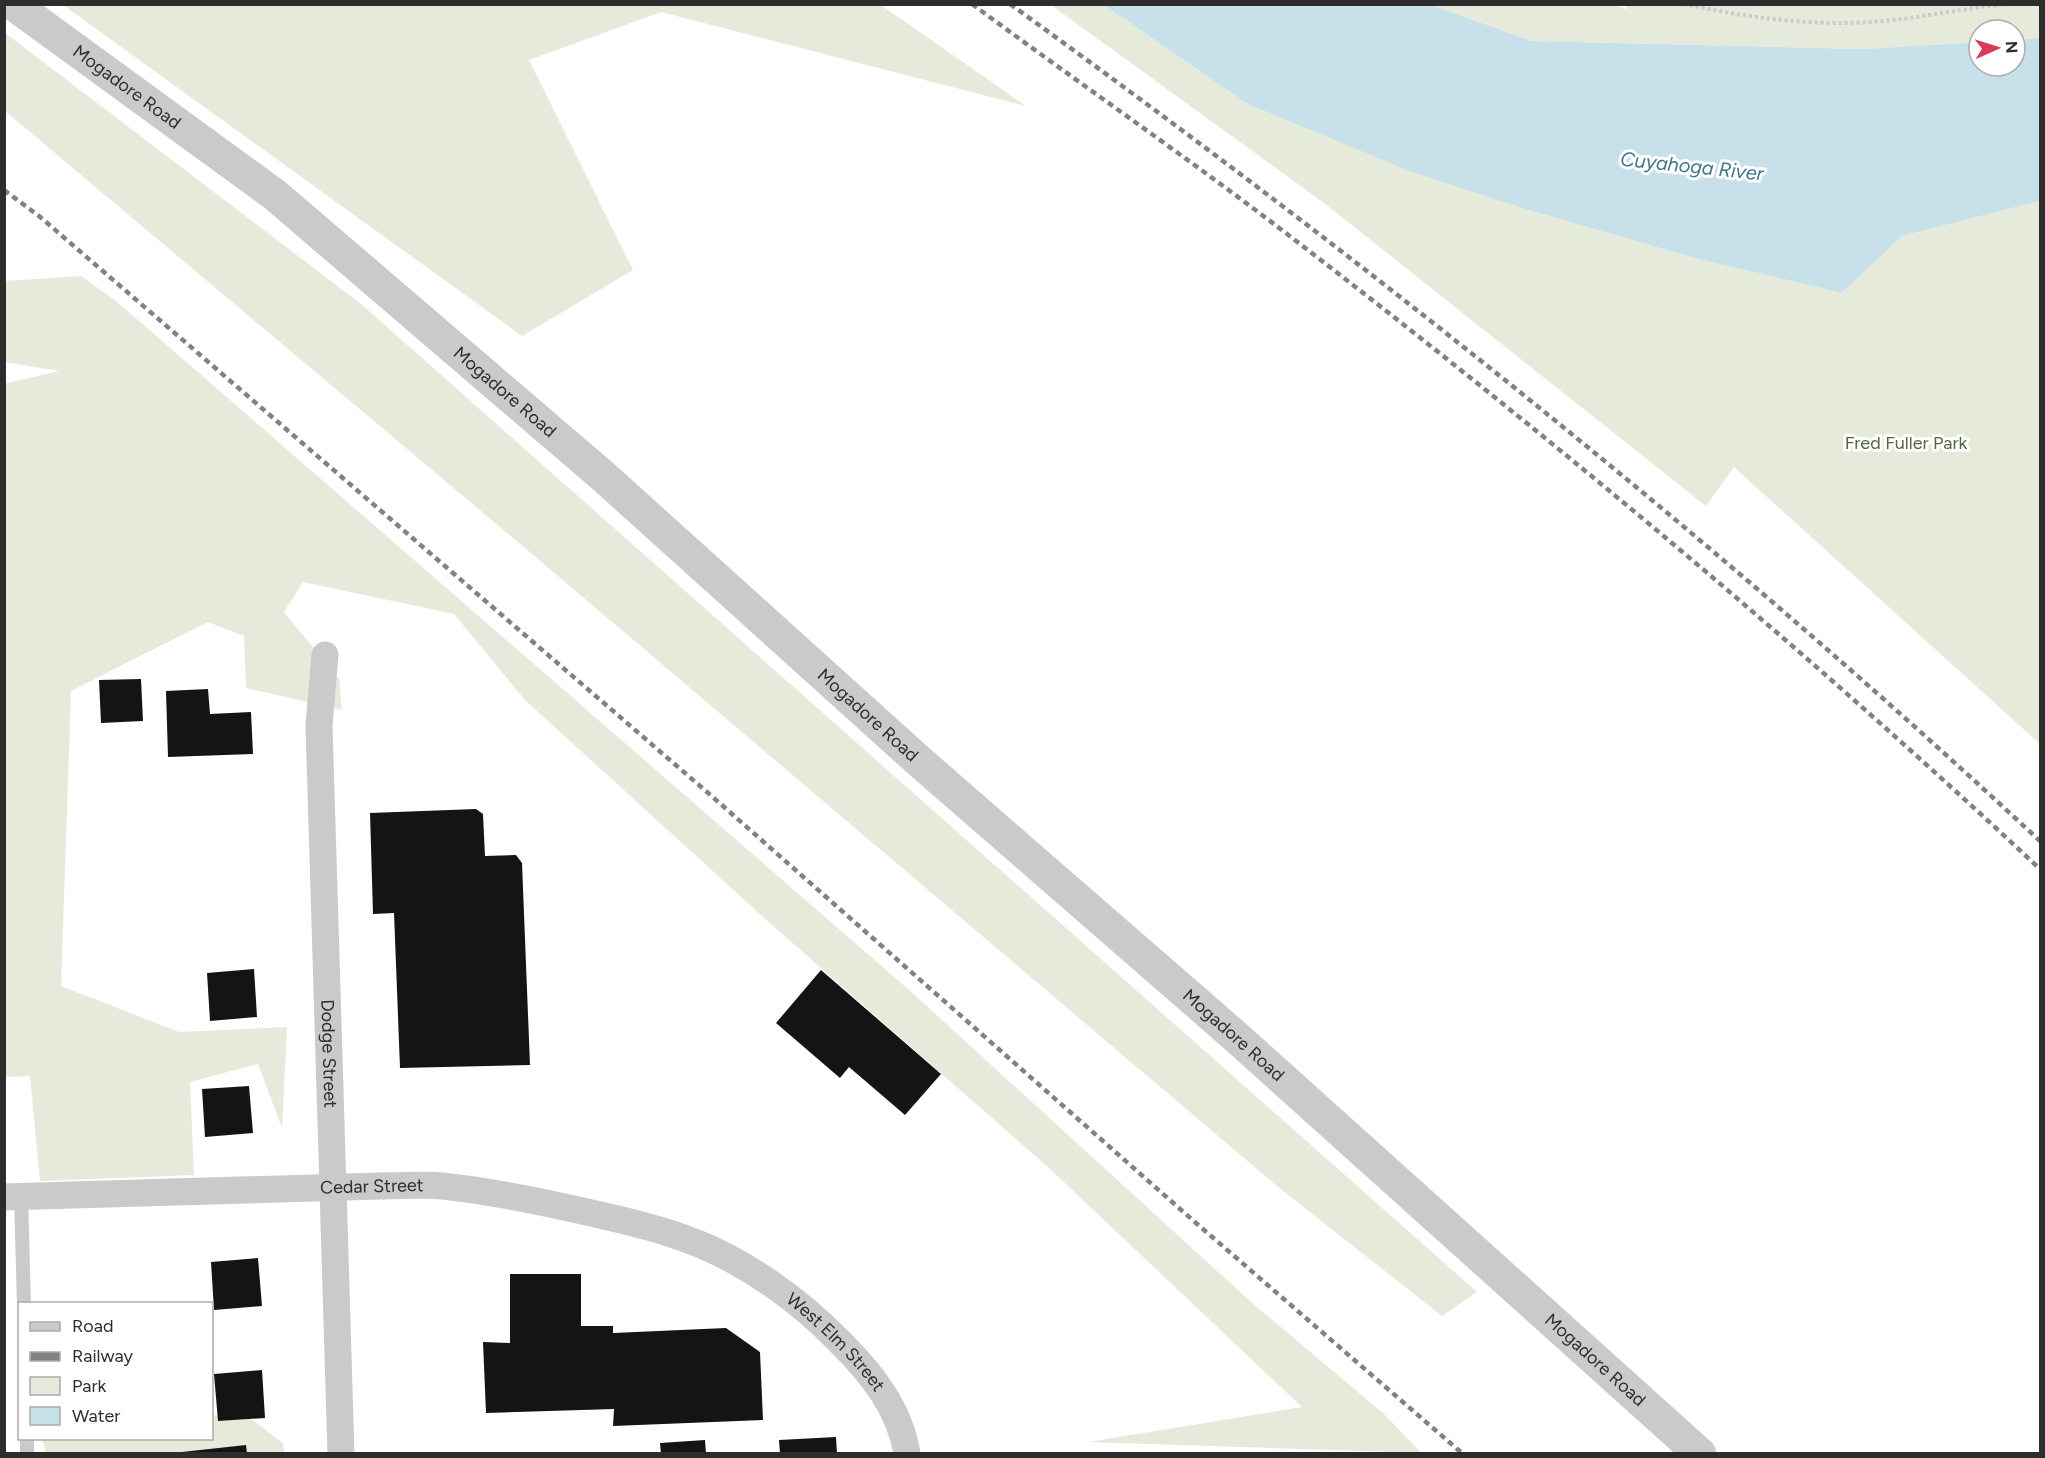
<svg xmlns="http://www.w3.org/2000/svg" width="2045" height="1458" font-family="Figtree,sans-serif">
<style>
.green{fill:#e5eadb}
.water{fill:#c8e0e9}
.building{fill:#141414}
.lines{fill:none;stroke-linecap:round;stroke-linejoin:round}
.path{stroke:#cacaca;stroke-width:4;stroke-dasharray:3 3;stroke-linecap:butt}
.service{stroke:#cacaca;stroke-width:14}
.minor{stroke:#cacaca;stroke-width:27}
.tertiary{stroke:#cacaca;stroke-width:33}
.rail{stroke:#828282;stroke-width:4.5;stroke-dasharray:6 4.5;stroke-linecap:butt}
.labels{text-anchor:middle;dominant-baseline:central;stroke-width:6;stroke-linejoin:round;paint-order:stroke}
.street-label{font-size:18px;fill:#2d2d2d;stroke:#fff}
.park-label{font-size:18px;fill:#55663d;stroke:#fff}
.water-label{font-size:20px;font-style:italic;fill:#40768a;stroke:#fff}
</style>
<rect width="100%" height="100%" fill="#fff"/>
<path class="green" d="M 1610,4 L 1627,9 L 1626,5 L 2040,5 L 2040,39 L 2015,40 L 2015,30 L 1979,30 L 1979,42 L 1864,49 L 1532,41 L 1431,5 Z
M 63,5 L 881,5 L 1026,106 L 661,12 L 529,60 L 633,270 L 522,336 Z
M 1051,5 L 1104,5 L 1246,103 L 1699,259 L 1842,293 L 1902,236 L 2040,201 L 2040,744 L 1734,467 L 1706,506 L 1324,203 Z
M 5,33 L 361,304 L 1477,1292 L 1442,1316 L 1277,1186 L 525,548 L 5,111 Z
M 81,276 L 116,301 L 908,989 L 1251,1302 L 1384,1414 L 1421,1453 L 1088,1442 L 1302,1407 L 1049,1168 L 772,925 L 525,700 L 454,614 L 303,582 L 284,612 L 339,679 L 342,710 L 246,688 L 244,636 L 208,622 L 71,691 L 61,986 L 179,1032 L 287,1027 L 282,1128 L 258,1064 L 190,1082 L 194,1175 L 40,1181 L 30,1076 L 4,1077 L 4,384 L 59,371 L 5,362 L 5,281 Z
M 212,1415 L 251,1419 L 283,1443 L 284,1453 L 46,1453 L 42,1439 L 212,1438 Z"/>
<path class="water" d="M 1104,5 L 1431,5 L 1532,41 L 1864,49 L 1979,42 L 1979,66 L 2015,66 L 2015,40 L 2040,38 L 2040,201 L 1902,236 L 1842,293 L 1699,259 L 1526,209 L 1412,172 L 1246,103 Z"/>
<path class="building" d="M 141,679 L 143,721 L 101,723 L 99,680 Z
M 208,689 L 210,714 L 251,712 L 253,754 L 168,757 L 166,691 Z
M 476,809 L 483,814 L 485,856 L 516,855 L 522,863 L 530,1065 L 400,1068 L 394,913 L 373,914 L 370,813 Z
M 254,969 L 257,1017 L 210,1021 L 207,973 Z
M 821,970 L 941,1074 L 905,1115 L 849,1067 L 840,1078 L 776,1023 Z
M 249,1086 L 253,1133 L 205,1137 L 202,1089 Z
M 258,1258 L 262,1306 L 214,1310 L 211,1262 Z
M 510,1274 L 581,1274 L 581,1326 L 613,1326 L 613,1333 L 726,1328 L 760,1352 L 763,1420 L 613,1426 L 614,1409 L 486,1413 L 483,1342 L 510,1343 Z
M 262,1370 L 265,1418 L 218,1421 L 214,1374 Z
M 836,1437 L 837,1454 L 780,1454 L 779,1440 Z
M 705,1440 L 706,1454 L 661,1454 L 660,1443 Z
M 246,1445 L 247,1454 L 182,1454 L 182,1452 Z"/>
<g class="lines">
<path class="path" d="M 1684,4 C 1746,17 1808,26 1871,22 C 1917,19 1962,8 2008,4"/>
<path class="service" d="M 21,1197 L 24,1304
M 27,1438 L 27,1454"/>
<g class="minor">
<path id="s1" d="M 325,655 L 319,725 L 341,1454"/>
<path id="s2" d="M 4,1197 L 380,1186 C 401,1186 423,1184 443,1186 C 496,1192 549,1203 600,1215 C 644,1225 688,1236 729,1258 C 770,1280 808,1309 841,1343 C 872,1374 900,1409 907,1454"/>
</g>
<path class="tertiary" id="s3" d="M 13,4 L 275,195 L 604,477 L 920,762 L 1235,1036 L 1700,1454"/>
<path class="rail" d="M 972,4 C 1072,78 1175,149 1274,224 C 1539,427 1796,641 2040,869
M 1010,4 C 1370,264 1715,539 2040,841
M 4,190 L 39,216 L 707,792 L 1196,1223 L 1463,1454"/>
</g>
<g class="labels">
<g class="street-label">
<text stroke="none"><textPath href="#s3" startOffset="141">Mogadore Road</textPath></text>
<text stroke="none"><textPath href="#s3" startOffset="627">Mogadore Road</textPath></text>
<text stroke="none"><textPath href="#s3" startOffset="1113">Mogadore Road</textPath></text>
<text stroke="none"><textPath href="#s3" startOffset="1599">Mogadore Road</textPath></text>
<text stroke="none"><textPath href="#s1" startOffset="399">Dodge Street</textPath></text>
<text stroke="none"><textPath href="#s2" startOffset="368">Cedar Street</textPath></text>
<text stroke="none"><textPath href="#s2" startOffset="872">West Elm Street</textPath></text>
<text stroke="none"><textPath href="#s3" startOffset="2085">Mogadore Road</textPath></text>
</g>
<g class="park-label">
<text x="1906" y="443">Fred Fuller Park</text>
</g>
<g class="water-label">
<text transform="translate(1692 166) rotate(6)">Cuyahoga River</text>
</g>
</g>
<rect width="2045" height="1458" fill="none" stroke="#2d2d2d" stroke-width="12"/>
<rect x="18" y="1302" width="195" height="138" fill="#ffffff" stroke="#ababab" stroke-width="1.5"/>
<rect x="30" y="1322" width="30" height="9" fill="#cacaca" stroke="#ababab" stroke-width="1.5"/>
<text x="72" y="1332" font-size="18" fill="#2d2d2d">Road</text>
<rect x="30" y="1352" width="30" height="9" fill="#828282" stroke="#ababab" stroke-width="1.5"/>
<text x="72" y="1362" font-size="18" fill="#2d2d2d">Railway</text>
<rect x="30" y="1377" width="30" height="18" fill="#e5eadb" stroke="#ababab" stroke-width="1.5"/>
<text x="72" y="1392" font-size="18" fill="#2d2d2d">Park</text>
<rect x="30" y="1407" width="30" height="18" fill="#c8e0e9" stroke="#ababab" stroke-width="1.5"/>
<text x="72" y="1422" font-size="18" fill="#2d2d2d">Water</text>
<g transform="translate(1997 48) rotate(87)"><circle r="28" fill="#ffffff" stroke="#ababab" stroke-width="1.5"/>
<path d="M0-4.5L10 22L0 15L-10 22Z" fill="#da3958"/>
<text y="-9" font-size="16" font-weight="bold" text-anchor="middle" fill="#2d2d2d">N</text>
</g>
</svg>
